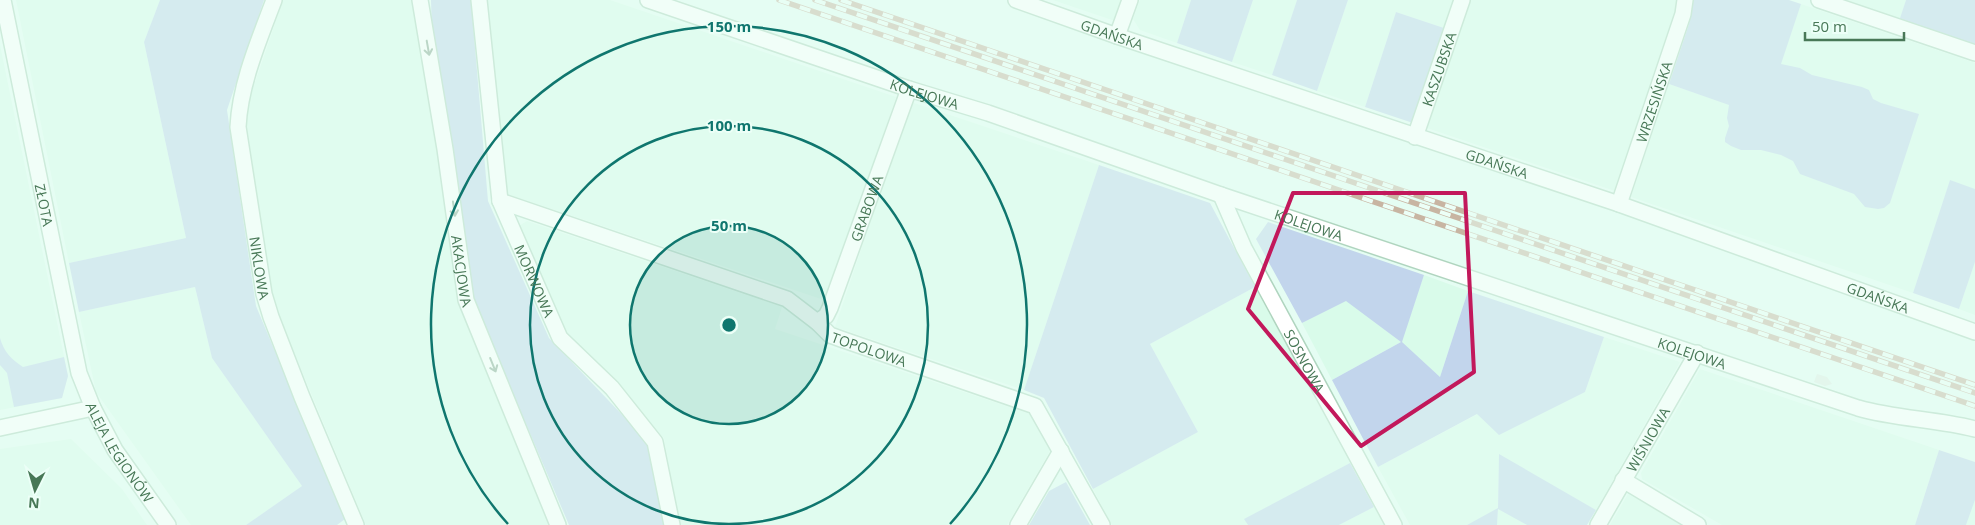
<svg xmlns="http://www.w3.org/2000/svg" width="1975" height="525" font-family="'Open Sans',sans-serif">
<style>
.residential{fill:#d9fbea}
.industrial{fill:#dfede5}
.green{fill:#c2d5ec}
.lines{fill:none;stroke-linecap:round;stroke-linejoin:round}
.street-casing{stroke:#b0d5bf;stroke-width:18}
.street{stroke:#fff;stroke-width:15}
.rail-casing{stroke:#c8b5a2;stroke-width:5.5}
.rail{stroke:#ecfff7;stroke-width:4;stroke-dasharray:11;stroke-linecap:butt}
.oneway{stroke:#88a792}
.marked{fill:none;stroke:#c2185b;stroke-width:4;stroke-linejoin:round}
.ring{fill:none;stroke:#0f766e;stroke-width:2.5}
.labels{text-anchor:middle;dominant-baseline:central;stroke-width:4;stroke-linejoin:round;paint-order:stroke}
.street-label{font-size:14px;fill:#487857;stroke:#ecfff7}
.centre{fill:#0f766e;stroke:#ecfff7;stroke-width:2.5}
.ring-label{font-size:15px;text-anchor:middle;font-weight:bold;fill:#0f766e;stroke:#ecfff7;stroke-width:4;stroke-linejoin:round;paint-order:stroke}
</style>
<rect width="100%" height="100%" fill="#e5fdf3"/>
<path class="residential" d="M 16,0 L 160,0 L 144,42 L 186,238 L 69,263 Z
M 283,0 L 415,0 L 461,303 L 551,525 L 366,525 L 273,302 L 245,112 Z
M 487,0 L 610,0 L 896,97 L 827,301 L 504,193 Z
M 1053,0 L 1123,0 L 1115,21 Z
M 1140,0 L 1191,0 L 1177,43 L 1140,30 L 1133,19 Z
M 1253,0 L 1297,0 L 1272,75 L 1232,62 Z
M 1348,0 L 1453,0 L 1444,28 L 1396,12 L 1365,107 L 1317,91 Z
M 1470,0 L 1677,0 L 1673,19 L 1615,191 L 1427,128 Z
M 1839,0 L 1906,0 L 1899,21 Z
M 1801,4 L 1975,63 L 1975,189 L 1950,181 L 1913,293 L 1631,197 L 1669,84 L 1762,116 Z
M 0,45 L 68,376 L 62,398 L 0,410 Z
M 911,102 L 1099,165 L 1024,390 L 835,327 Z
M 527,221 L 782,307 L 775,329 L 1030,414 L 1050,451 L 1007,525 L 680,525 L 664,438 L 562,327 L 517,227 Z
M 1975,262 L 1975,315 L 1959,309 Z
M 1424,275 L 1468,291 L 1440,377 L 1401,342 L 1332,380 L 1302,323 L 1346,300 L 1401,342 Z
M 195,287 L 212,358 L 302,486 L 246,525 L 191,525 L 96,392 L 79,312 Z
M 1255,287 L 1350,463 L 1245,519 L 1248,525 L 1112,525 L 1093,489 L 1198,432 L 1150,344 Z
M 1604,337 L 1680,362 L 1596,510 L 1499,455 L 1498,508 L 1527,525 L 1497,525 L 1498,509 L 1467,525 L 1410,525 L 1378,467 L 1478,414 L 1585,392 Z
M 1700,369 L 1939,450 L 1915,525 L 1722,525 L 1642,479 L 1641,473 Z
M 71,439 L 122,489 L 147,525 L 0,525 L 0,449 Z
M 1628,494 L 1683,525 L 1610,525 Z
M 1975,500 L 1975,525 L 1966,525 Z
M 1374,507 L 1384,525 L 1339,525 Z"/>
<path class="industrial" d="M 1817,374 L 1827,377 L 1832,384 L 1825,386 L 1814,382 Z"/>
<path class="green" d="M 160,0 L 264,0 L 227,110 L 256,306 L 345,519 L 337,525 L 246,525 L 302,486 L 212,358 L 195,287 L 79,312 L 69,263 L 186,238 L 144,42 Z
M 431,0 L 471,0 L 488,201 L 549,338 L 649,443 L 664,525 L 569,525 L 472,297 L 432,39 Z
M 1191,0 L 1253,0 L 1232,62 L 1177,43 Z
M 1297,0 L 1348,0 L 1317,91 L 1272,75 Z
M 1693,0 L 1789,0 L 1801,4 L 1781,64 L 1800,68 L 1812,75 L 1862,87 L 1869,90 L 1873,99 L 1881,103 L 1919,114 L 1890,203 L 1884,208 L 1878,209 L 1865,207 L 1854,194 L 1800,174 L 1793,161 L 1781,155 L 1761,150 L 1741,150 L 1731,146 L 1725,142 L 1725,138 L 1729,126 L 1727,118 L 1729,105 L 1669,84 L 1689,24 Z
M 1906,0 L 1975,0 L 1975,46 L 1899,21 Z
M 1396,12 L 1444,28 L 1413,123 L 1365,107 Z
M 1099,165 L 1210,203 L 1255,287 L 1150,344 L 1198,432 L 1093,489 L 1044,398 L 1024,390 Z
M 1950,180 L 1975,189 L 1975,262 L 1959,309 L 1913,293 Z
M 1268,222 L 1424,275 L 1402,342 L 1440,377 L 1468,291 L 1604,337 L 1585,392 L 1499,435 L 1477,414 L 1378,467 L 1332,380 L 1401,342 L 1346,301 L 1302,323 L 1256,239 Z
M 0,338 C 4,352 11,359 23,367 L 64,357 L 68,376 L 62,398 L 14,407 L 7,373 L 0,365 Z
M 1939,450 L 1975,462 L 1975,500 L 1966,525 L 1915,525 Z
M 1499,454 L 1596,510 L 1587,525 L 1527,525 L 1498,509 L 1497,525 L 1467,525 L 1498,508 Z
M 1350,463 L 1374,507 L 1339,525 L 1248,525 L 1244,519 Z
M 1066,482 L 1090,525 L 1029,525 L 1049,491 Z"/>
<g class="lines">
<g class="street-casing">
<g id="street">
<path id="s1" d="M 3,0 L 79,373 L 93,408 L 115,450 L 168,525"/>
<path id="s2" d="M 274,0 C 259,40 240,84 238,127 L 264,294 L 271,317 L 302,397 L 356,525"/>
<path id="s3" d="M 420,0 L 445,149 L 466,300 L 558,525"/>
<path id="s4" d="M 479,0 L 500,201 L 560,338 L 612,388 L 655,442 L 672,525"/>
<path id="s5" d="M 648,0 L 909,89 L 988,113 L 1221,195 L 1858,408 C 1896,419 1936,419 1975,429"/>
<path id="s6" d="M 1016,0 L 1117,36 L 1619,204 L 1975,332"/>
<path d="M 1819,0 L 1975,53"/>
<path d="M 1117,36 L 1130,0"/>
<path id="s7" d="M 1415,137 L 1462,0"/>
<path id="s8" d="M 1221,195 L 1244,248 L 1394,525"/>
<path id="s9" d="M 500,201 L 787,299 L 817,322 L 830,335 L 841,339 L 1035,406 L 1102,525"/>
<path id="s10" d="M 1619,204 L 1683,14 L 1685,0"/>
<path id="s11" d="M 817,322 L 826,316 L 830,308 L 909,89"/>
<path d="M 0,428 L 93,408"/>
<path d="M 1623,480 L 1698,525"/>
<path d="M 1018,525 L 1061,451"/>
<path id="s12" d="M 1598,525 L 1697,353"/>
</g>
</g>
<use href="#street" class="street"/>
<g class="rail-casing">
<path id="rail" d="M 779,0 L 1975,406
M 815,0 L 1975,393
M 841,0 L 1975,385"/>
</g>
<use href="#rail" class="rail"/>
</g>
<defs><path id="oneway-shaft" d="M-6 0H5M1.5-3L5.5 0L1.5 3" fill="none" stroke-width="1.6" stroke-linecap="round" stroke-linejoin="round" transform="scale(1.25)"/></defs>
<g class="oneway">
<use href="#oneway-shaft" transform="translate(428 48) rotate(80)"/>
<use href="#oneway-shaft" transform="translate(454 209) rotate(82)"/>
<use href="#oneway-shaft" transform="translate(493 365) rotate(68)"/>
</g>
<path d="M0 0H1975V525H0ZM 1293,193 L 1465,193 L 1474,372 L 1361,446 L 1248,309 Z" fill="#e5fdf3" fill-opacity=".55" fill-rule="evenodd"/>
<path class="marked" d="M 1293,193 L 1465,193 L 1474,372 L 1361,446 L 1248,309 Z"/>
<circle cx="729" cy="325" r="99" fill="#0f766e" fill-opacity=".12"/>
<g class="ring">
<circle cx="729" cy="325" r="99"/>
<circle cx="729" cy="325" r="199"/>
<path d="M508 524A298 298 0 1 1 950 524"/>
</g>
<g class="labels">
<g class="street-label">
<text stroke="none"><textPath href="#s6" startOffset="102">GDAŃSKA</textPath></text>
<text stroke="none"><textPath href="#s7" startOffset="72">KASZUBSKA</textPath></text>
<text stroke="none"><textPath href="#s5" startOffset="292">KOLEJOWA</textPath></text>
<text stroke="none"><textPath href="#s10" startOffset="108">WRZESIŃSKA</textPath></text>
<text stroke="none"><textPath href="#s6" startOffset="508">GDAŃSKA</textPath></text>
<text stroke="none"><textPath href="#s1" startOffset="209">ZŁOTA</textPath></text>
<text stroke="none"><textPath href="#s11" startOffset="126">GRABOWA</textPath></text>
<text stroke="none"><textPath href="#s5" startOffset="698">KOLEJOWA</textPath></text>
<text stroke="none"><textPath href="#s2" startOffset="275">NIKLOWA</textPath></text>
<text stroke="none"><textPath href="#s3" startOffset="274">AKACJOWA</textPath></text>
<text stroke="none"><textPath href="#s4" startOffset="289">MORWOWA</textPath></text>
<text stroke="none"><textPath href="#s6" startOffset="912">GDAŃSKA</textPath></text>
<text stroke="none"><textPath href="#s9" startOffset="401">TOPOLOWA</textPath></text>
<text stroke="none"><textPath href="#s5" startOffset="1102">KOLEJOWA</textPath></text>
<text stroke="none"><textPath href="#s8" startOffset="186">SOSNOWA</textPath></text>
<text stroke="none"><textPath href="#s12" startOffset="99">WIŚNIOWA</textPath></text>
<text stroke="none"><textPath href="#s1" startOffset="470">ALEJA LEGIONÓW</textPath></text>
</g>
</g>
<circle cx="729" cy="325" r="8" class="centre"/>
<g class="ring-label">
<text x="729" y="32">150 m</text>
<text x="729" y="131">100 m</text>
<text x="729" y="231">50 m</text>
</g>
<g transform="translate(35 490) rotate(185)" stroke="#ecfff7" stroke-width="4" paint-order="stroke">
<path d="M0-4L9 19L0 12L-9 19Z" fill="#487857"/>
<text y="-8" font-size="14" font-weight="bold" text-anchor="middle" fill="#487857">N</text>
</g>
<path d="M1805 32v8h99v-8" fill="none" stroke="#487857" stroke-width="2.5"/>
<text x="1812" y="32" font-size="15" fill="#487857" stroke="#ecfff7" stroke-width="4" paint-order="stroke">50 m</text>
</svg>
